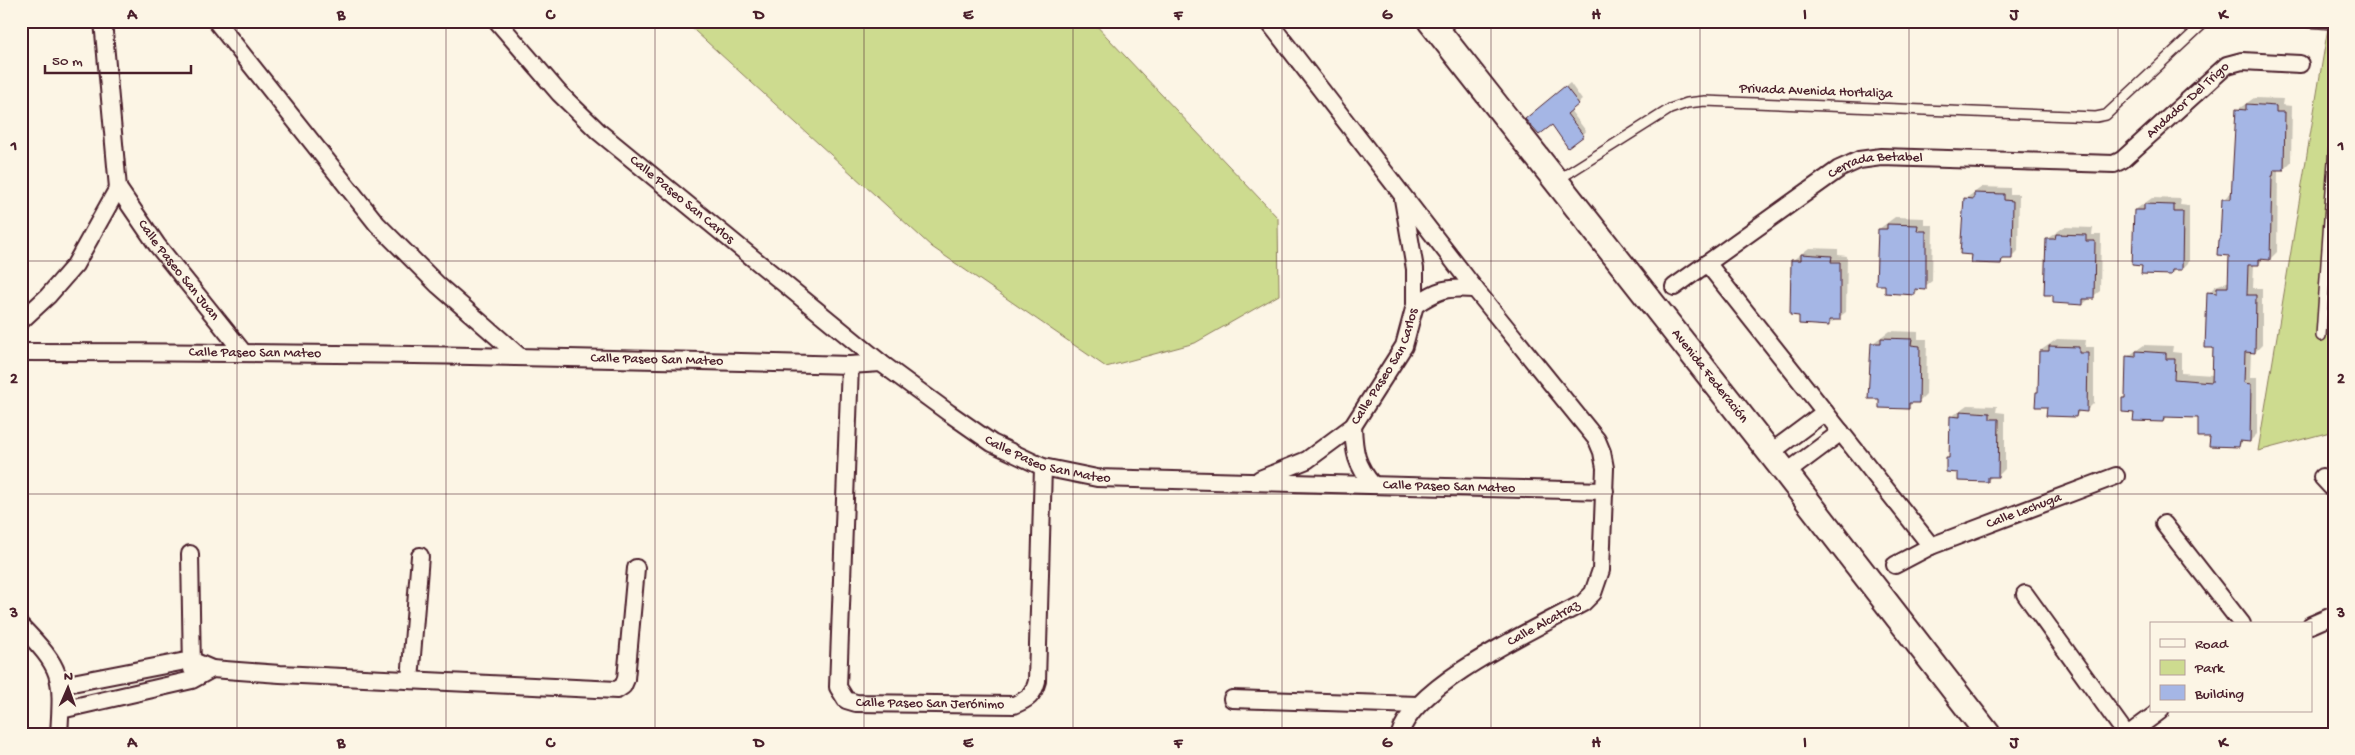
<svg xmlns="http://www.w3.org/2000/svg" width="2355" height="755" font-family="'Gochi Hand',sans-serif">
<style>
.green{fill:#cddb8f;stroke:#8c7d5d}
.shadow{fill:#0003}
.building{fill:#a5b6e5;stroke:#4a1f2b}
.lines{fill:none;stroke-linecap:round;stroke-linejoin:round}
.lane-casing{stroke:#4a1f2b;stroke-width:12}
.street-casing{stroke:#4a1f2b;stroke-width:20}
.secondary-casing{stroke:#4a1f2b;stroke-width:28}
.lane{stroke:#fcf5e5;stroke-width:9}
.street{stroke:#fcf5e5;stroke-width:16}
.secondary{stroke:#fcf5e5;stroke-width:24}
.grid{fill:none;stroke:#4a1f2b;stroke-width:1;stroke-opacity:0.55}
.labels{text-anchor:middle;dominant-baseline:central;stroke-width:4;stroke-linejoin:round;paint-order:stroke}
.street-label{font-size:14px;fill:#4a1f2b;stroke:#fcf5e5}
.neatline{fill:none;stroke:#4a1f2b;stroke-width:2}
.grid-label{font-size:16px;text-anchor:middle;font-weight:bold;fill:#4a1f2b}
</style>
<rect width="100%" height="100%" fill="#fcf5e5"/>
<filter id="ink" filterUnits="userSpaceOnUse"><feTurbulence type="fractalNoise" baseFrequency=".02" numOctaves="2"/><feDisplacementMap in="SourceGraphic" scale="10" xChannelSelector="R" yChannelSelector="G"/><feConvolveMatrix kernelMatrix="1 2 1 2 8 2 1 2 1" color-interpolation-filters="sRGB"/></filter>
<g filter="url(#ink)">
<path class="green" d="M 684,21 L 1092,21 L 1278,218 L 1279,295 L 1195,343 L 1106,367 L 932,247 Z
M 2329,21 L 2334,21 L 2334,431 L 2258,451 Z"/>
<path class="shadow" d="M 1570,83 L 1582,100 L 1570,110 L 1586,131 L 1583,135 L 1530,116 Z
M 2254,98 L 2283,99 L 2282,105 L 2292,106 L 2291,162 L 2284,169 L 2278,169 L 2277,252 L 2270,259 L 2264,258 L 2259,264 L 2254,264 L 2253,288 L 2262,288 L 2262,345 L 2255,352 L 2251,351 L 2250,377 L 2257,377 L 2257,434 L 2250,441 L 2244,440 L 2239,446 L 2211,436 L 2200,417 L 2168,416 L 2163,421 L 2135,412 L 2123,398 L 2126,396 L 2127,357 L 2144,345 L 2173,346 L 2172,352 L 2181,353 L 2181,373 L 2213,375 L 2214,347 L 2209,293 L 2215,286 L 2230,281 L 2231,254 L 2222,239 L 2223,200 L 2230,193 L 2233,193 L 2237,110 Z
M 1982,187 L 2010,188 L 2010,194 L 2019,194 L 2018,251 L 2011,258 L 2006,257 L 2001,263 L 1973,253 L 1965,199 Z
M 2152,198 L 2181,199 L 2180,205 L 2189,206 L 2189,262 L 2182,269 L 2176,269 L 2171,274 L 2143,264 L 2135,210 Z
M 1895,217 L 1924,218 L 1924,225 L 1933,225 L 1932,281 L 1914,294 L 1879,229 Z
M 2064,227 L 2093,228 L 2092,235 L 2101,235 L 2100,291 L 2083,304 L 2047,239 Z
M 1809,248 L 1838,249 L 1838,255 L 1847,256 L 1846,312 L 1828,325 L 1793,260 Z
M 1889,331 L 1918,332 L 1918,339 L 1927,339 L 1926,395 L 1919,402 L 1914,402 L 1908,407 L 1873,343 Z
M 2057,339 L 2086,340 L 2085,347 L 2094,347 L 2094,403 L 2087,410 L 2081,410 L 2076,415 L 2048,406 L 2037,393 L 2039,390 L 2040,351 Z
M 1968,405 L 1997,406 L 1996,412 L 2005,413 L 2005,469 L 1998,476 L 1993,476 L 1987,481 L 1959,472 L 1948,458 L 1950,456 L 1951,417 Z"/>
<path class="building" d="M 1565,86 L 1579,104 L 1567,114 L 1584,136 L 1568,148 L 1552,125 L 1539,135 L 1525,119 Z
M 2246,104 L 2276,106 L 2276,112 L 2285,112 L 2284,170 L 2274,170 L 2273,176 L 2272,176 L 2270,260 L 2259,259 L 2259,265 L 2248,265 L 2247,295 L 2256,295 L 2255,353 L 2245,352 L 2244,383 L 2251,384 L 2250,442 L 2240,441 L 2239,447 L 2209,446 L 2210,437 L 2198,437 L 2198,418 L 2164,417 L 2163,422 L 2133,421 L 2134,413 L 2122,412 L 2122,398 L 2125,398 L 2126,356 L 2136,357 L 2136,351 L 2166,353 L 2166,359 L 2175,359 L 2174,379 L 2212,382 L 2213,348 L 2205,348 L 2207,292 L 2217,293 L 2217,287 L 2228,287 L 2229,256 L 2217,255 L 2218,240 L 2220,240 L 2222,199 L 2231,199 L 2236,109 L 2246,110 Z
M 1974,193 L 2004,194 L 2004,200 L 2013,201 L 2012,259 L 2002,259 L 2001,264 L 1971,263 L 1972,255 L 1960,254 L 1964,198 L 1974,199 Z
M 2144,204 L 2174,205 L 2174,212 L 2183,212 L 2182,270 L 2172,270 L 2171,275 L 2141,274 L 2142,266 L 2132,265 L 2134,210 L 2144,210 Z
M 1887,224 L 1918,225 L 1917,231 L 1926,231 L 1926,290 L 1915,289 L 1915,295 L 1885,293 L 1885,285 L 1876,285 L 1878,229 L 1887,229 Z
M 2056,234 L 2086,235 L 2086,241 L 2095,241 L 2094,299 L 2083,299 L 2083,305 L 2053,303 L 2053,295 L 2044,295 L 2046,239 L 2055,239 Z
M 1801,254 L 1832,256 L 1831,262 L 1840,262 L 1840,320 L 1829,320 L 1829,326 L 1799,324 L 1799,316 L 1790,315 L 1791,260 L 1801,260 Z
M 1881,338 L 1912,339 L 1911,345 L 1920,346 L 1919,403 L 1909,403 L 1909,409 L 1879,408 L 1879,399 L 1868,399 L 1871,343 L 1881,343 Z
M 2049,346 L 2079,347 L 2079,353 L 2088,353 L 2087,412 L 2077,411 L 2076,417 L 2046,416 L 2047,407 L 2035,407 L 2036,392 L 2038,392 L 2039,351 L 2049,351 Z
M 1960,411 L 1990,413 L 1990,419 L 1999,419 L 1998,477 L 1988,477 L 1988,482 L 1958,481 L 1958,473 L 1946,472 L 1946,458 L 1949,458 L 1950,416 L 1960,417 Z"/>
<g class="lines">
<g class="lane-casing">
<path id="lane" d="M 2292,21 L 2334,24
M 1556,181 L 1670,109 L 1687,103 L 1705,101 L 2096,117 L 2106,115 L 2204,23 L 2209,21
M 2321,336 L 2334,147"/>
</g>
<g class="street-casing">
<g id="street">
<path d="M 216,21 L 377,224 L 438,285 L 518,355"/>
<path id="s1" d="M 497,21 L 559,93 L 599,132 L 881,363 L 949,413 L 992,443 L 1043,467 L 1097,478 L 1605,491"/>
<path d="M 1268,21 L 1475,289 L 1597,440 L 1602,452 L 1605,468 L 1601,570 L 1593,593 L 1583,603 C 1537,628 1414,684 1400,734"/>
<path id="s2" d="M 118,188 L 157,245 L 243,352"/>
<path d="M 1707,263 L 1931,546"/>
<path id="s3" d="M 1674,287 L 1839,169 L 1859,160 L 1881,157 L 2114,164 L 2122,160 L 2227,65 L 2242,61 L 2300,64"/>
<path d="M 1415,305 C 1439,289 1446,287 1475,289"/>
<path d="M 21,321 L 48,296 L 75,265 L 118,188 L 103,21"/>
<path id="s4" d="M 21,352 C 298,352 574,357 850,365 L 881,363"/>
<path id="s5" d="M 850,365 L 838,687 L 846,700 L 856,703 L 1014,705 C 1028,699 1033,696 1037,681 L 1043,467"/>
<path d="M 1353,426 C 1354,452 1356,465 1373,485"/>
<path d="M 1770,453 L 1825,412"/>
<path d="M 1786,473 L 1841,432"/>
<path d="M 2322,477 L 2334,490"/>
<path id="s6" d="M 1260,479 L 1307,460 L 1353,426 L 1404,346 L 1415,305 L 1415,269 L 1403,199"/>
<path d="M 2164,524 L 2242,624"/>
<path d="M 190,554 L 192,669"/>
<path id="s7" d="M 1895,565 L 1931,546 L 2116,476"/>
<path d="M 2025,594 L 2126,734"/>
<path d="M 2311,625 L 2334,615"/>
<path d="M 21,626 C 62,669 63,674 59,734"/>
<path d="M 410,680 L 420,556"/>
<path d="M 62,685 L 191,660 L 212,669 L 280,674 L 617,690 L 623,686 L 626,679 L 636,568"/>
<path d="M 1232,699 L 1418,705"/>
<path d="M 61,710 L 192,680 L 212,669"/>
<path d="M 2129,734 L 2160,711"/>
</g>
</g>
<g class="secondary-casing">
<g id="secondary">
<path id="s8" d="M 1430,21 L 1786,473 L 1988,734"/>
</g>
</g>
<use href="#lane" class="lane"/>
<use href="#street" class="street"/>
<use href="#secondary" class="secondary"/>
</g>
</g>
<path class="grid" d="M 237,21 L 237,734M 446,21 L 446,734M 655,21 L 655,734M 864,21 L 864,734M 1073,21 L 1073,734M 1282,21 L 1282,734M 1491,21 L 1491,734M 1700,21 L 1700,734M 1909,21 L 1909,734M 2118,21 L 2118,734M 21,261 L 2334,261M 21,494 L 2334,494"/>
<g class="labels">
<g class="street-label">
<text transform="translate(1816 92) rotate(2)">Privada Avenida Hortaliza</text>
<text stroke="none"><textPath href="#s3" startOffset="578">Andador Del Trigo</textPath></text>
<text stroke="none"><textPath href="#s3" startOffset="240">Cerrada Betabel</textPath></text>
<text stroke="none"><textPath href="#s1" startOffset="258">Calle Paseo San Carlos</textPath></text>
<text stroke="none"><textPath href="#s2" startOffset="102">Calle Paseo San Juan</textPath></text>
<text stroke="none"><textPath href="#s4" startOffset="234">Calle Paseo San Mateo</textPath></text>
<text stroke="none"><textPath href="#s4" startOffset="636">Calle Paseo San Mateo</textPath></text>
<text stroke="none"><textPath href="#s6" startOffset="176">Calle Paseo San Carlos</textPath></text>
<text stroke="none"><textPath href="#s8" startOffset="452">Avenida Federación</textPath></text>
<text stroke="none"><textPath href="#s1" startOffset="711">Calle Paseo San Mateo</textPath></text>
<text stroke="none"><textPath href="#s1" startOffset="1116">Calle Paseo San Mateo</textPath></text>
<text stroke="none"><textPath href="#s7" startOffset="140">Calle Lechuga</textPath></text>
<text transform="translate(1544 624) rotate(-29)">Calle Alcatraz</text>
<text stroke="none"><textPath href="#s5" startOffset="422">Calle Paseo San Jerónimo</textPath></text>
</g>
</g>
<rect width="2355" height="755" fill="none" stroke="#fcf5e5" stroke-width="55"/>
<rect x="2150" y="622" width="162" height="90" fill="#fcf5e5" stroke="#b59f9b"/>
<rect x="2160" y="639" width="25" height="8" fill="#fcf5e5" stroke="#b59f9b"/>
<text x="2195" y="648" font-size="15" fill="#4a1f2b">Road</text>
<rect x="2160" y="660" width="25" height="15" fill="#cddb8f" stroke="#b59f9b"/>
<text x="2195" y="672" font-size="15" fill="#4a1f2b">Park</text>
<rect x="2160" y="685" width="25" height="15" fill="#a5b6e5" stroke="#b59f9b"/>
<text x="2195" y="698" font-size="15" fill="#4a1f2b">Building</text>
<g transform="translate(68 688) rotate(2)" stroke="#fcf5e5" stroke-width="4" paint-order="stroke">
<path d="M0-4L9 19L0 12L-9 19Z" fill="#4a1f2b"/>
<text y="-8" font-size="14" font-weight="bold" text-anchor="middle" fill="#4a1f2b">N</text>
</g>
<path d="M45 65v8h146v-8" fill="none" stroke="#4a1f2b" stroke-width="2.5"/>
<text x="52" y="65" font-size="15" fill="#4a1f2b" stroke="#fcf5e5" stroke-width="4" paint-order="stroke">50 m</text>
<rect x="28" y="28" width="2300" height="700" class="neatline"/>
<g class="grid-label">
<text x="132" y="19">A</text>
<text x="341" y="19">B</text>
<text x="550" y="19">C</text>
<text x="759" y="19">D</text>
<text x="968" y="19">E</text>
<text x="1178" y="19">F</text>
<text x="1387" y="19">G</text>
<text x="1596" y="19">H</text>
<text x="1805" y="19">I</text>
<text x="2014" y="19">J</text>
<text x="2223" y="19">K</text>
<text x="14" y="150">1</text>
<text x="2341" y="150">1</text>
<text x="14" y="383">2</text>
<text x="2341" y="383">2</text>
<text x="14" y="617">3</text>
<text x="2341" y="617">3</text>
<text x="132" y="747">A</text>
<text x="341" y="747">B</text>
<text x="550" y="747">C</text>
<text x="759" y="747">D</text>
<text x="968" y="747">E</text>
<text x="1178" y="747">F</text>
<text x="1387" y="747">G</text>
<text x="1596" y="747">H</text>
<text x="1805" y="747">I</text>
<text x="2014" y="747">J</text>
<text x="2223" y="747">K</text>
</g>
</svg>
